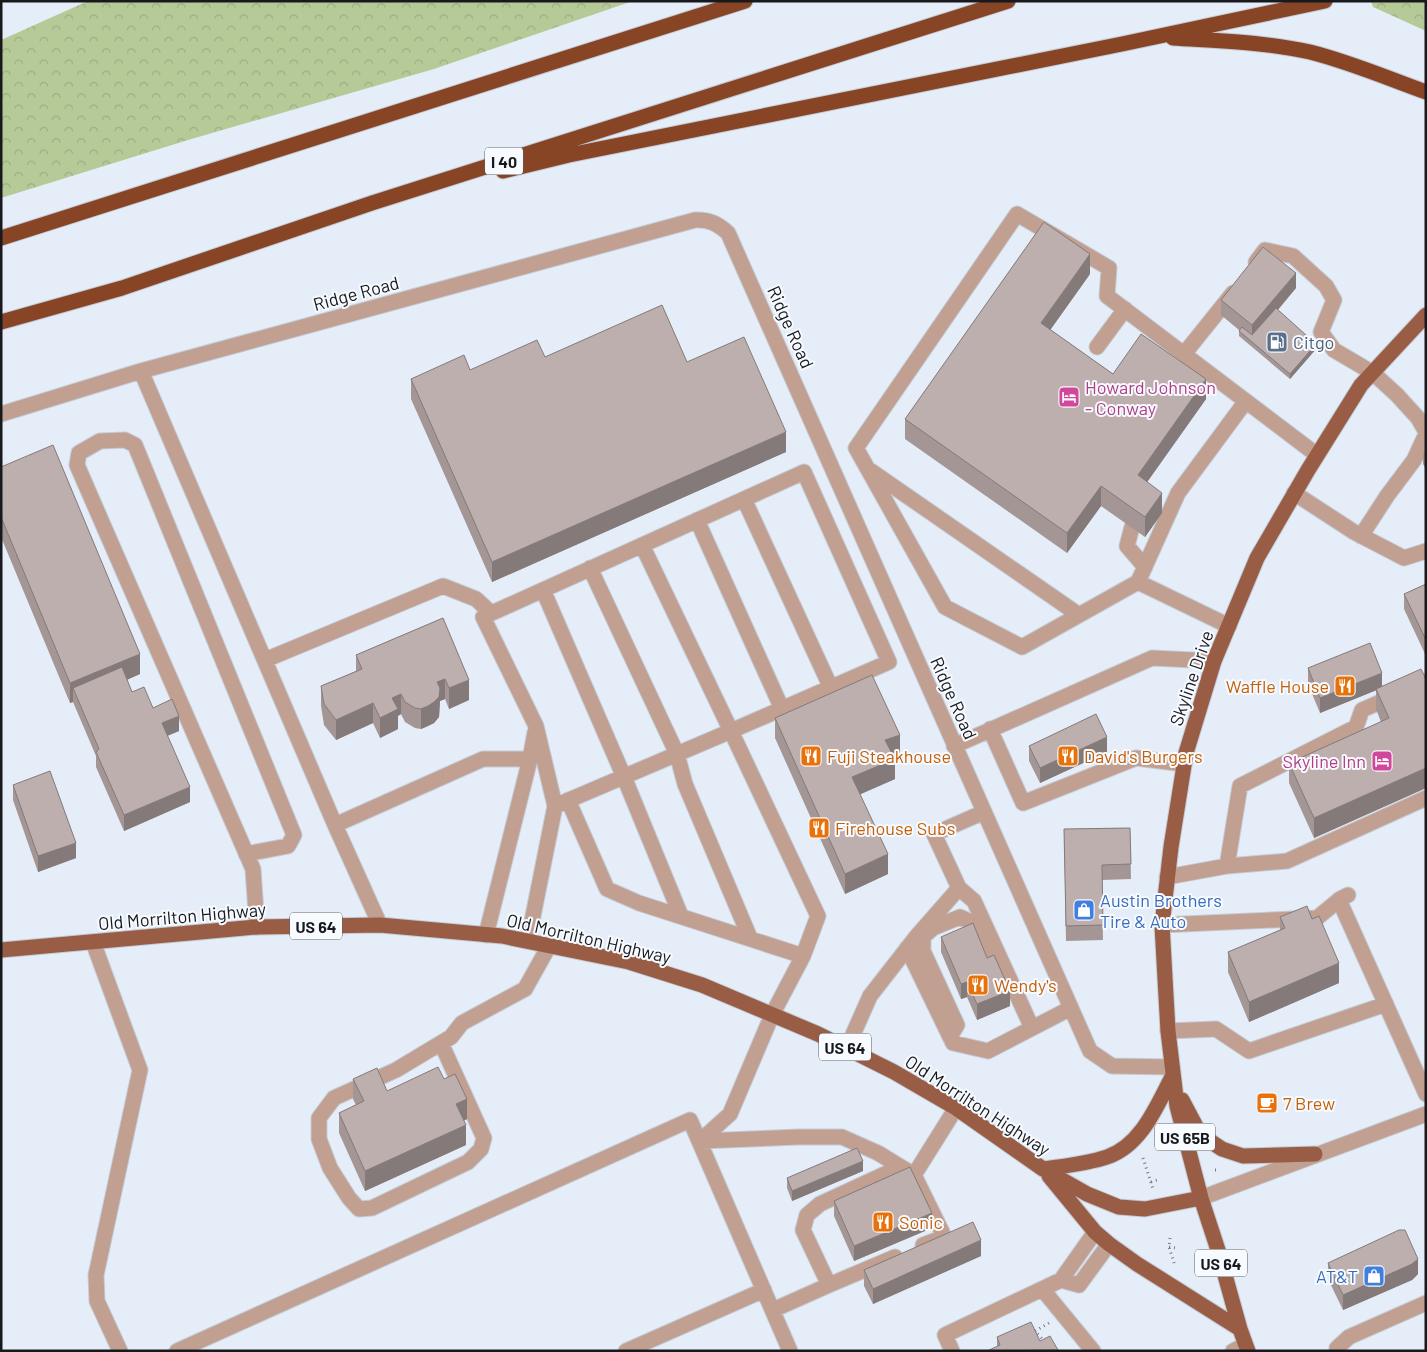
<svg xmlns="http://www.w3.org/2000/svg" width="1427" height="1352" font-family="Barlow,sans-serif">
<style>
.forest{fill:url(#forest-crowns)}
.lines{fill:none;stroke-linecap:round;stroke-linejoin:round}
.minor-casing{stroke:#c4cbd5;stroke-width:17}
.major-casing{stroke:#c4cbd5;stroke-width:17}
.highway-casing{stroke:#c4cbd5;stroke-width:17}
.path{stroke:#777b83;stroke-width:3;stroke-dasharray:1 4;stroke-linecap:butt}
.minor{stroke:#c19f91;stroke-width:15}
.major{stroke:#985d44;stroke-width:15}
.highway{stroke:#884526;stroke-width:15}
.wall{fill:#a39695}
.shaded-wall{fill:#847a79}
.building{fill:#bdafad;stroke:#847a79}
.labels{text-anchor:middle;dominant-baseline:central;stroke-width:4;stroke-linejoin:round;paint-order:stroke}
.shield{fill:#f7fafe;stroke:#5a5c60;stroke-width:1}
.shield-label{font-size:16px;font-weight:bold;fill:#17191d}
.street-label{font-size:18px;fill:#17191d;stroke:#f7fafe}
.service-label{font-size:18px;fill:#4e5e75;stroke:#f7fafe;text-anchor:start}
.hotel-label{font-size:18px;fill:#b23c85;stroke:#f7fafe;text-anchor:start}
.food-label{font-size:18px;fill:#c56008;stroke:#f7fafe;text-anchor:start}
.shop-label{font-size:18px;fill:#366cbe;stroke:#f7fafe;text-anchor:start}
</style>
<defs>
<pattern id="forest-crowns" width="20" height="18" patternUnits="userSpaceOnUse" patternTransform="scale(1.25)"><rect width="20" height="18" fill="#b6ca98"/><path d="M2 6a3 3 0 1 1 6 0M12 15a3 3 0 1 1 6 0" fill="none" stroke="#9cad83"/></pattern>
</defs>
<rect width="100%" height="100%" fill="#e5edf8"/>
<path class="forest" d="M 88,1 L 633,1 L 434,69 L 188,140 L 1,198 L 1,40 Z
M 1371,1 L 1426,1 L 1426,31 L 1373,7 Z"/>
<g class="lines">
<g class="minor-casing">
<path id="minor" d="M 1256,262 L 1265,250 L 1293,256 L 1326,286 L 1334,300 L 1321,332 L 1334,350 L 1373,373 L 1397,395 L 1418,418 L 1426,432
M 1097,347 L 1125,309
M 1184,354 L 1233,293
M 141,371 L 335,825 L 380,925
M 1,414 L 141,371 L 695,220 C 709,219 718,224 728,233 L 1090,1051 L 1112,1066 L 1172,1067
M 871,471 L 1079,615
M 1294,493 L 1354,532 L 1404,558 L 1426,551
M 744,499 L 831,688
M 697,520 L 782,709
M 1132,527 L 1127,546 L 1145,567
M 1361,536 L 1387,496 L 1414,460 L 1426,434
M 590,568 L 677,754 L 685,784 L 750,938
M 1138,582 L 1178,493 L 1246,401
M 543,590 L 624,777 L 681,916
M 1229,626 L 1138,582 L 1022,647 L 945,607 L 856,448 L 1017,214 L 1109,268 L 1107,296 L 1317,455
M 265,660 L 443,586 L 476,599 L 491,613
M 990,729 L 1023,803 L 1136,758 L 1184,764
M 954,746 L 1152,658 L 1214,661
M 568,800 L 607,889 L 639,903 L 803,956
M 555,806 L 731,731 L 818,916 L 803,956 L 772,1015 L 730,1114 L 700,1141
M 984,812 L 934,834 L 959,888 L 974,901 L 1032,1028
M 335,825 L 483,759 L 530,759
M 246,854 L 288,846 L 294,835 L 135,445 L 125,440 L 100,441 L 79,453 L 77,465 L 253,869 L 257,927
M 1227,866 L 1240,786 L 1356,727 L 1362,710 L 1426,682
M 1167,877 L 1227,866 L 1287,861 L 1426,798
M 1348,895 L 1340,899 L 1340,902 L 1426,1094
M 1162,925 L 1317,918 L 1340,899
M 486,935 L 530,759 L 535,732
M 528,941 L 555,806 L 536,726 L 483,617 L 804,472 L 889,662 L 731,731 L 642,545
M 93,942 L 140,1070 L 96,1275 L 97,1301 L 120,1351
M 907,948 L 953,1043 L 988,1051 L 1071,1008
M 1168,1031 L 1216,1029 L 1249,1051 L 1386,1004
M 950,1037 L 957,1025 L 923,951 L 923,937 L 933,928 L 960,917 L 969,921 L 988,959 L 1003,965
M 441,1043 L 484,1138 L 481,1149 L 468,1162 L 372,1208 L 359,1209 L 349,1198 L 330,1168 L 319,1139 L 319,1118 L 334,1098 L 396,1070 L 451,1037 L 462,1023 L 525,989 L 549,946
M 847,1048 L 870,996 L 916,937 L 959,888
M 700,1141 L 798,1137 L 842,1137 L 878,1153 L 914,1175 L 956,1108
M 914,1175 L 942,1232 L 939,1239 L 923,1245
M 1201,1198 L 1426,1114
M 1061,1280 L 1079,1285 L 1109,1244
M 829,1285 L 803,1230 L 807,1215 L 820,1204 L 900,1167
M 1043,1290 L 1093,1351
M 773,1310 L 829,1285 L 895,1257
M 177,1351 L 690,1120 L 790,1351
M 626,1351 L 764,1290
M 952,1351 L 945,1335 L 1061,1280 L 1095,1232
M 1233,1351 L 1245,1345
M 1338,1351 L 1337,1348 L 1349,1337 L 1426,1303"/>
</g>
<g class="major-casing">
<path id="major" d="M 1,950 L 257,927 L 380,925 L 502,936 L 629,962 L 702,985 L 818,1034 L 894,1072 L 956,1108 L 1043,1169 L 1087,1194 L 1119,1207 L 1145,1209 L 1201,1198
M 1182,1100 L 1199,1132 L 1207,1139 L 1222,1149 L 1243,1156 L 1315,1154
M 1043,1169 C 1064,1166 1086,1164 1107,1157 C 1142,1145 1157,1105 1173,1075
M 1049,1176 L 1095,1232 L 1109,1244 L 1137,1264 L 1240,1329
M 1248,1351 L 1240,1329 L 1218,1250 L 1201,1198 L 1177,1106 L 1168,1031 L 1162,925 L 1171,847 L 1186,753 L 1214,661 L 1257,558 L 1308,470 L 1361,385 L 1426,315"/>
</g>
<g class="highway-casing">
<path id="highway" d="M 1173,38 C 1218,41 1265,42 1310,52 C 1350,62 1387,78 1426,92
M 503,171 L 569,155 L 1122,44 L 1325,1
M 1,238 L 745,1
M 1,322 L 122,288 L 372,203 L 1008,1"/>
</g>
<path class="path" d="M 1143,1158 L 1153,1189
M 1215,1170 L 1220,1170
M 1151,1182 L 1157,1180
M 1170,1238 L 1169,1247 L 1175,1266
M 1169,1247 L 1176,1248
M 1045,1342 L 1035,1331 L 1049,1323"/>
<use href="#minor" class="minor"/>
<use href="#major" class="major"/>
<use href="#highway" class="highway"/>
</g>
<path class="wall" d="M 1090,274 L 1050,330 L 1113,374 L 1206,399 L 1147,482 L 1162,513 L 1145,537 L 1101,506 L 1067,553 L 905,439 L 905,419 Z
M 1296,288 L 1278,310 L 1316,349 L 1290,379 L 1239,336 L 1239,330 L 1221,315 L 1221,300 Z
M 545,357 L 786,452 L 492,582 L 411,399 L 411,379 L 470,370 Z
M 1426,452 L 1426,469 L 1423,464 L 1423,453 Z
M 1,467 L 140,674 L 127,680 L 132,692 L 179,731 L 167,736 L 190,802 L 124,831 L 96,767 L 96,756 L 73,702 L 70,703 L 1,537 Z
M 1426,584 L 1426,656 L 1404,609 L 1404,594 Z
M 443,618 L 469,700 L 449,709 L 445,699 L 440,701 L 439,717 L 434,723 L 428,726 L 421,729 L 415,728 L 405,722 L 401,714 L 398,716 L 398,729 L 380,738 L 373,723 L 336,740 L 324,725 L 321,706 L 321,686 L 356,671 L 356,655 Z
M 1308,668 L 1382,686 L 1426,679 L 1426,788 L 1314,838 L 1289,783 L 1289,763 L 1381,722 L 1376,709 L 1376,690 L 1320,713 L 1308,684 Z
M 775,718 L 900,755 L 894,757 L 895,779 L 860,794 L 888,874 L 845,894 L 775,738 Z
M 1029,746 L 1107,752 L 1040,783 L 1029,761 Z
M 13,785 L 76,858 L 38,872 L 13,800 Z
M 1130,828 L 1131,879 L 1102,880 L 1103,940 L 1066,941 L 1064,829 Z
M 1280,917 L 1312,919 L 1339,983 L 1249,1022 L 1228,972 L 1228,952 L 1280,930 Z
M 941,937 L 987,958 L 1010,1006 L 977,1020 L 967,997 L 961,999 L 941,952 Z
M 353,1079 L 387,1091 L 444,1079 L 467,1119 L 463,1121 L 466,1145 L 365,1191 L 339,1133 L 339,1113 L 356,1105 L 353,1099 Z
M 863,1171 L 792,1201 L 787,1188 L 787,1178 Z
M 834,1201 L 932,1228 L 854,1261 L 834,1216 Z
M 981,1256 L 873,1304 L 864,1286 L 864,1270 Z
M 1328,1263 L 1418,1274 L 1412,1280 L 1343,1310 L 1328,1279 Z
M 997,1337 L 1040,1341 L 1058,1351 L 997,1346 Z"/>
<path class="shaded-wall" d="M 1090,254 L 1090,274 L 1041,343 L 1041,323 Z
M 1296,273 L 1296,288 L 1252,340 L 1252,325 Z
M 1316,344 L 1316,349 L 1290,379 L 1290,374 Z
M 1206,379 L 1206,399 L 1138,495 L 1138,475 Z
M 786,432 L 786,452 L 492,582 L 492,562 Z
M 1101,486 L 1101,506 L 1067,553 L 1067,533 Z
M 1162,493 L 1162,513 L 1145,537 L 1145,517 Z
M 140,654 L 140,674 L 79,700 L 73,688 L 73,702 L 70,703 L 70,683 Z
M 1382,673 L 1382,688 L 1320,713 L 1320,698 Z
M 445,679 L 445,699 L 440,701 L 439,717 L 434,723 L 428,726 L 421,729 L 421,709 L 437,682 Z
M 469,680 L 469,700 L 449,709 L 449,688 Z
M 401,694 L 401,714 L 398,716 L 398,729 L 380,738 L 380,718 L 392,698 Z
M 373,703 L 373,723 L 336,740 L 336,720 Z
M 179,716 L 179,731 L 162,738 L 162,723 Z
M 900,735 L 900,755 L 885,760 L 885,740 Z
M 1107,737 L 1107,752 L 1040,783 L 1040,768 Z
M 895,759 L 895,779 L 852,798 L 852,777 Z
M 1426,768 L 1426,788 L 1314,838 L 1314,818 Z
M 190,787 L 190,802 L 124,831 L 124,815 Z
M 76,843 L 76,858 L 38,872 L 38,856 Z
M 888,854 L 888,874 L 845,894 L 845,874 Z
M 1339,963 L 1339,983 L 1249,1022 L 1249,1002 Z
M 967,982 L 967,997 L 961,999 L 961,984 Z
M 1010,991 L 1010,1006 L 977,1020 L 977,1004 Z
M 467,1099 L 467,1119 L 456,1124 L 456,1104 Z
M 466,1125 L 466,1145 L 365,1191 L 365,1171 Z
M 863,1161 L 863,1171 L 792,1201 L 792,1191 Z
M 932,1213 L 932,1228 L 854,1261 L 854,1246 Z
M 981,1240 L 981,1256 L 873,1304 L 873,1289 Z
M 1418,1259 L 1418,1274 L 1412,1280 L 1343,1310 L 1343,1295 Z"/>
<path class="building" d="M 1044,222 L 1090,254 L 1041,323 L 1113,374 L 1141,334 L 1206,379 L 1138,475 L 1162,493 L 1145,517 L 1101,486 L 1067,533 L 905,419 Z
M 1263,247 L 1296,273 L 1252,325 L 1221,300 Z
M 662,305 L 687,362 L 744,337 L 786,432 L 492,562 L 411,379 L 464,355 L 470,370 L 537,340 L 545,357 Z
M 1276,308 L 1316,344 L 1290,374 L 1239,331 L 1242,327 L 1252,335 Z
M 53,445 L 140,654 L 70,683 L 1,517 L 1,467 Z
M 1426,584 L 1426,640 L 1404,594 Z
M 443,618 L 469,680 L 449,688 L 445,679 L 437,682 L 440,688 L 439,697 L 434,702 L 428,706 L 421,709 L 415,708 L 405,702 L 401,694 L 392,698 L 398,709 L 380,718 L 373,703 L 336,720 L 324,704 L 321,686 L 362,669 L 356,655 Z
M 1370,643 L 1382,673 L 1320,698 L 1308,668 Z
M 122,667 L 132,692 L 144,687 L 153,708 L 172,699 L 179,716 L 162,723 L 190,787 L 124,815 L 96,752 L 99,749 L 73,688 Z
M 1421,669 L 1426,679 L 1426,768 L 1314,818 L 1289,763 L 1389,718 L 1376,689 Z
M 872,675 L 900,735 L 885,740 L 895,759 L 852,777 L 888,854 L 845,874 L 775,718 Z
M 1096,714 L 1107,737 L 1040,768 L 1029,746 Z
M 50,771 L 76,843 L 38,856 L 13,785 Z
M 1130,828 L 1131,864 L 1102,865 L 1103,925 L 1066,926 L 1064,829 Z
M 1307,906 L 1312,919 L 1319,916 L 1339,963 L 1249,1002 L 1228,952 L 1285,928 L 1280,917 Z
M 973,923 L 987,958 L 994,955 L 1010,991 L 977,1004 L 967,982 L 961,984 L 941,937 Z
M 438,1067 L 444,1079 L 455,1074 L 467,1099 L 456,1104 L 466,1125 L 365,1171 L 339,1113 L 364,1101 L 353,1079 L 377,1068 L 387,1091 Z
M 857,1148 L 863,1161 L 792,1191 L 787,1178 Z
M 910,1167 L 932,1213 L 854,1246 L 834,1201 Z
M 973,1222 L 981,1240 L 873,1289 L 864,1270 Z
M 1399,1230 L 1405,1230 L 1418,1259 L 1412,1264 L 1343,1295 L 1328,1263 Z
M 1031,1322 L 1040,1341 L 1050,1336 L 1058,1350 L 987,1351 L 1000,1345 L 997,1337 Z"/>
<defs>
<g id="fuel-square" transform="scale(1.125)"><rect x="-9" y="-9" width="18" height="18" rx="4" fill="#5c6f8a" stroke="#f7fafe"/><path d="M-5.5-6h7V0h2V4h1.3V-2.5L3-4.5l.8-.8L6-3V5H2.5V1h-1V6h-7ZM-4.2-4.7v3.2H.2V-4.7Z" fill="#fff"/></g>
<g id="hotel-square" transform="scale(1.125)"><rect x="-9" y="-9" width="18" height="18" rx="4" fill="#d1479c" stroke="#f7fafe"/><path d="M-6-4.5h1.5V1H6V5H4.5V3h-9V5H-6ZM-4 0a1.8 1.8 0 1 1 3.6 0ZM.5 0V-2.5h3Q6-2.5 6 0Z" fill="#fff"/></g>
<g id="restaurant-square" transform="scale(1.125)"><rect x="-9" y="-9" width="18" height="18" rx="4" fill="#e8710a" stroke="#f7fafe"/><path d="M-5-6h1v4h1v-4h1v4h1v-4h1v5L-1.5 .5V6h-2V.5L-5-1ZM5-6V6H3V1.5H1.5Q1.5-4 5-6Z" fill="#fff"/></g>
<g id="shop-square" transform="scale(1.125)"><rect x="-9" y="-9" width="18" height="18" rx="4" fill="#3f7fe0" stroke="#f7fafe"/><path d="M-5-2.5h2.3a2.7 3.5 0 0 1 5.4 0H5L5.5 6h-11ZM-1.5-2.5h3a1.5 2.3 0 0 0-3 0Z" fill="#fff"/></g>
<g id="cafe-square" transform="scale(1.125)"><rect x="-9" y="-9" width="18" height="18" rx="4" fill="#e8710a" stroke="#f7fafe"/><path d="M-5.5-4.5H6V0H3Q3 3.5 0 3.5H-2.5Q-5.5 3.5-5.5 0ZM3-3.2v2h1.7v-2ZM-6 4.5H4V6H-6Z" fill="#fff"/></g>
</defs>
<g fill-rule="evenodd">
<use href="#fuel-square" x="1277" y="342"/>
<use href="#hotel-square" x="1069" y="397"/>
<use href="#restaurant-square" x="1345" y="686"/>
<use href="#restaurant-square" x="811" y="756"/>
<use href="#restaurant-square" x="1068" y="756"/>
<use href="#hotel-square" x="1382" y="761"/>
<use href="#restaurant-square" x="819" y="828"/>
<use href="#shop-square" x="1084" y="910"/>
<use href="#restaurant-square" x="978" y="985"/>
<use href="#cafe-square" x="1267" y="1103"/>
<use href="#restaurant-square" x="883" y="1222"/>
<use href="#shop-square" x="1374" y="1276"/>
</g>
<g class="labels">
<g class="shield">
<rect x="485" y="147.5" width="38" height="27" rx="4"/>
<rect x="290" y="912.5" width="52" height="27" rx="4"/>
<rect x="819" y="1033.5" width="52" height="27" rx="4"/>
<rect x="1155" y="1123.5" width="60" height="27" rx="4"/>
<rect x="1195" y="1249.5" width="52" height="27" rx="4"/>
</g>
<g class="shield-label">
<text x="504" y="161">I 40</text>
<text x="316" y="926">US 64</text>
<text x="845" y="1047">US 64</text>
<text x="1185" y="1137">US 65B</text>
<text x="1221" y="1263">US 64</text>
</g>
<g class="street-label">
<text transform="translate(356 293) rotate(-15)">Ridge Road</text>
<text transform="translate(791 327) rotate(66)">Ridge Road</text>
<text transform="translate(1191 678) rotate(-71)">Skyline Drive</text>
<text transform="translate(954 698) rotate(66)">Ridge Road</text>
<text transform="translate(182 916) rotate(-5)">Old Morrilton Highway</text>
<text transform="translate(589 938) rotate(13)">Old Morrilton Highway</text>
<text transform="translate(978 1105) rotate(33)">Old Morrilton Highway</text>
</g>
<g class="service-label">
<text x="1293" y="342">Citgo</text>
</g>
<g class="hotel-label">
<text x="1085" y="387">Howard Johnson<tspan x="1085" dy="21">- Conway</tspan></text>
<text x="1366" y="761" text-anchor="end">Skyline Inn</text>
</g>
<g class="food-label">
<text x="1329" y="686" text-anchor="end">Waffle House</text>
<text x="827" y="756">Fuji Steakhouse</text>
<text x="1084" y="756">David's Burgers</text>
<text x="835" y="828">Firehouse Subs</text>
<text x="994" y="985">Wendy's</text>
<text x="1283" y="1103">7 Brew</text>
<text x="899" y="1222">Sonic</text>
</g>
<g class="shop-label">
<text x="1100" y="900">Austin Brothers<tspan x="1100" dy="21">Tire &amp; Auto</tspan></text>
<text x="1358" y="1276" text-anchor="end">AT&amp;T</text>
</g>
</g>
<rect width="1427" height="1352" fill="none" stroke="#17191d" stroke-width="5"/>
</svg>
